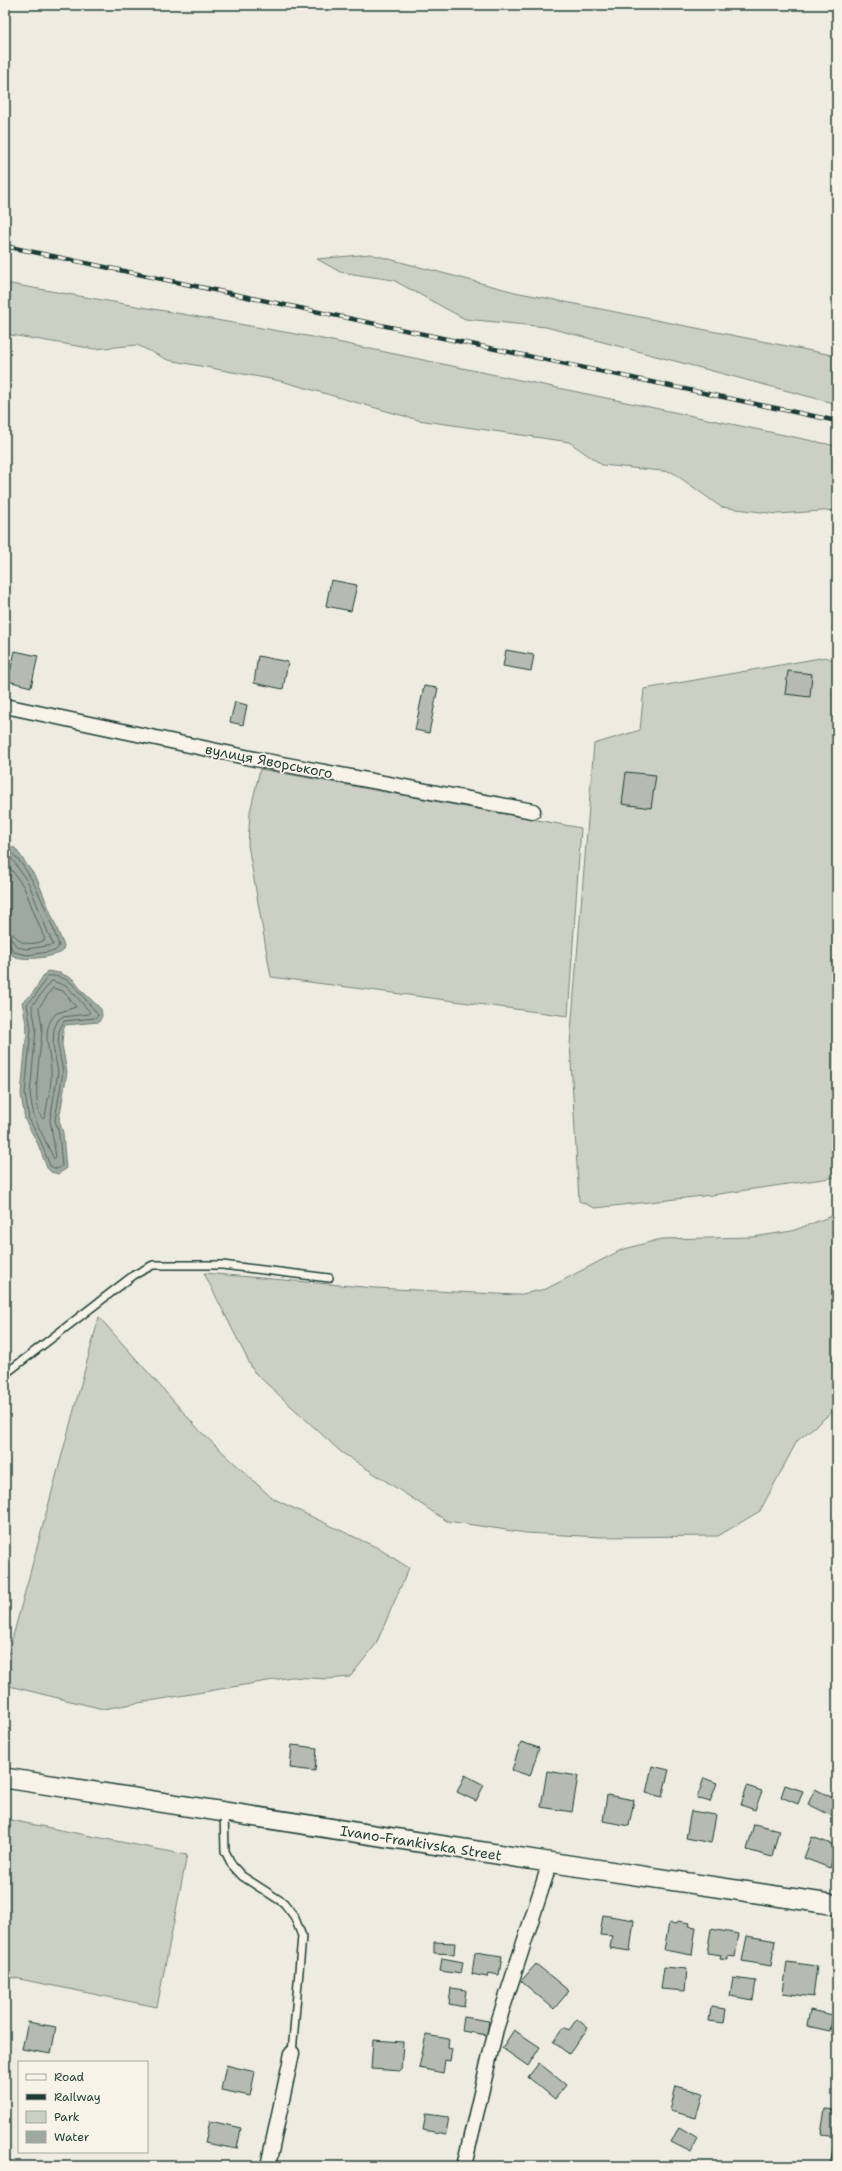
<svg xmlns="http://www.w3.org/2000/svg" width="842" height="2171" font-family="'Shantell Sans',sans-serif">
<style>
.green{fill:#cccfc4;stroke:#76867c}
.water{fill:#9fa99f;stroke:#6c7e74}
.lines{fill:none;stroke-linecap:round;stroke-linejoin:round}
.shore{stroke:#52685f;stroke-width:1}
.building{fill:#b5bbb0;stroke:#1f3d34}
.service-casing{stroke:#1f3d34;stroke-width:10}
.minor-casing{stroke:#1f3d34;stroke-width:17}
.secondary-casing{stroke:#1f3d34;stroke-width:22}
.service{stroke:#f7f3e8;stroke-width:7}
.minor{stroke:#f7f3e8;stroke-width:14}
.secondary{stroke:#f7f3e8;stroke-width:19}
.rail-casing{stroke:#1f3d34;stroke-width:4.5}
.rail{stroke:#f7f3e8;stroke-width:3;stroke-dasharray:9;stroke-linecap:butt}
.labels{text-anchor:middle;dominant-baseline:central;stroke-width:3.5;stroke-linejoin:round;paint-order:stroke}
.street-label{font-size:14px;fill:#1f3d34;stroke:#f7f3e8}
</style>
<rect width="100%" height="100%" fill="#eeece1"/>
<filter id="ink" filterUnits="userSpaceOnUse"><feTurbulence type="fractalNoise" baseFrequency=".025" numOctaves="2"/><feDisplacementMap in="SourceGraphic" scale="8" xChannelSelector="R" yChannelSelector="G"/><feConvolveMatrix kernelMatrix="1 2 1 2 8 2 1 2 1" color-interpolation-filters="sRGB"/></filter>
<g filter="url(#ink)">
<path class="green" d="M 370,254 L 515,292 L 837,356 L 837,404 L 546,327 L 465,319 L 393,280 L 340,272 L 317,259 Z
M 5,283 L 313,337 L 837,446 L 837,510 L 777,514 L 721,507 L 672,472 L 602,465 L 569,442 L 418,420 L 281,381 L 168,360 L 137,345 L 95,349 L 5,334 Z
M 826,657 L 837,662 L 837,1177 L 712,1195 L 595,1208 L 579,1201 L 570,1044 L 594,744 L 640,730 L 644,689 Z
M 260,769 L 581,828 L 568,1016 L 271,977 L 248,845 L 250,812 Z
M 837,1214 L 837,1408 L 797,1441 L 760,1511 L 718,1536 L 601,1537 L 526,1533 L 447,1521 L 341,1452 L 254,1372 L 204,1273 L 375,1288 L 517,1295 L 546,1289 L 621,1250 L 661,1239 L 753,1237 L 792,1231 Z
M 99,1317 L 201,1432 L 272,1498 L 378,1548 L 409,1568 L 376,1644 L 350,1677 L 328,1679 L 291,1677 L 103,1709 L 5,1685 L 5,1666 Z
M 5,1819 L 187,1855 L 157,2007 L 5,1976 Z"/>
<path class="water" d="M 5,846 L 15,848 L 37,879 L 64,946 L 62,952 C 53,957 22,962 12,955 C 7,952 6,946 5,941 Z
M 47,971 L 60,973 L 73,979 L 81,990 L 101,1009 L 102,1016 L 99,1022 L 65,1025 L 63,1031 L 62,1045 L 67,1072 L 59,1120 L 63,1133 L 66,1169 L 58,1174 L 51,1172 L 47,1168 L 38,1144 L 25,1120 L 21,1094 L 27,1029 L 22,1002 L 32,994 Z"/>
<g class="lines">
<path class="shore" d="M 5,850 C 27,855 53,925 59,946 L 55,951 L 27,955 L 14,952 L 9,944 L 5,943
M 5,855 L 10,856 L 29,884 L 53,945 L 27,949 L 17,947 L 12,940 L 5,938
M 5,861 L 24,887 L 45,940 C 41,943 27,945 22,942 C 15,938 15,932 5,932
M 48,976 C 55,975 63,978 69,981 C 72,983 97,1013 98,1015 L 95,1018 L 64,1021 L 59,1031 L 58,1045 L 63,1072 L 55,1120 L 59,1134 L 62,1166 L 57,1169 L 50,1166 L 41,1142 L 29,1119 L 25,1094 L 31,1029 L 27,1004 L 35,996 Z
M 52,981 L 67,986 L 90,1012 L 88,1014 L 62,1017 L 58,1020 L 54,1029 L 53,1046 L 58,1072 L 50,1120 L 56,1157 L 54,1159 L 34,1117 L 30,1094 L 36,1029 L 32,1006 Z
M 53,988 L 63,991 L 76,1007 L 57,1013 C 39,1028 51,1052 51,1071 C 52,1086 47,1103 45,1117 L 43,1119 C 30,1107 41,1049 42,1030 C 42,1023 40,1015 39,1008 Z"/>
</g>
<path class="building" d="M 331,580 L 357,585 L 351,611 L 326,606 Z
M 506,650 L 534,655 L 531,671 L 503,666 Z
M 15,651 L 38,656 L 31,687 L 8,681 Z
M 258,656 L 288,662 L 283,689 L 254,683 Z
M 788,671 L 812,674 L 810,697 L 785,694 Z
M 424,686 L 438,688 L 429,733 L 415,730 Z
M 235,702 L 247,705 L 243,725 L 230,722 Z
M 626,772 L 656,775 L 651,808 L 622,804 Z
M 521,1742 L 539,1748 L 530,1776 L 512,1770 Z
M 292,1745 L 317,1748 L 315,1771 L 290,1768 Z
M 652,1766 L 669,1770 L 662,1797 L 646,1793 Z
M 547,1771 L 578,1776 L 572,1812 L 541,1807 Z
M 465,1775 L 484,1785 L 476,1801 L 457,1792 Z
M 704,1778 L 717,1783 L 710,1802 L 697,1798 Z
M 785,1785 L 803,1791 L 798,1804 L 781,1797 Z
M 747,1786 L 762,1791 L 755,1810 L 741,1805 Z
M 815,1789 L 837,1800 L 837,1812 L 834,1817 L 808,1804 Z
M 607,1795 L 634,1800 L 629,1826 L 603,1821 Z
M 691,1811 L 716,1815 L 711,1843 L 686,1838 Z
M 754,1824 L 779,1830 L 772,1857 L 747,1850 Z
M 812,1837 L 837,1846 L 830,1868 L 804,1858 Z
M 603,1915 L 634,1920 L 630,1951 L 610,1948 L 612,1936 L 600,1935 Z
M 678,1921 L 690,1923 L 689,1926 L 696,1927 L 692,1955 L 664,1950 L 669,1923 L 677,1924 Z
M 711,1929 L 739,1934 L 735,1957 L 728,1956 L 728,1960 L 720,1959 L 721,1955 L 707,1953 Z
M 747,1936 L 775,1941 L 771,1966 L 742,1961 Z
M 434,1942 L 455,1943 L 454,1954 L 434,1953 Z
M 475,1952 L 502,1956 L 499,1975 L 488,1973 L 487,1977 L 472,1974 Z
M 442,1958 L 463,1962 L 461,1974 L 440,1971 Z
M 787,1962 L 817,1966 L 813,1997 L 783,1993 Z
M 536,1964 L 569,1991 L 554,2009 L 521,1981 Z
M 664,1967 L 687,1969 L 685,1991 L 661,1989 Z
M 733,1978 L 756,1981 L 753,2000 L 730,1996 Z
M 451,1988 L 466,1990 L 464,2007 L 449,2004 Z
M 711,2007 L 725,2009 L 723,2023 L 709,2021 Z
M 810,2010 L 833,2015 L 830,2031 L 807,2026 Z
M 464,2017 L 489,2021 L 487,2035 L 462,2031 Z
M 577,2019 L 588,2028 L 569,2054 L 553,2042 L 564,2027 L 569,2030 Z
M 28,2022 L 56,2027 L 51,2054 L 22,2049 Z
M 514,2030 L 540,2047 L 528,2066 L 502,2048 Z
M 426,2035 L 449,2039 L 448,2048 L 452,2049 L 450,2061 L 445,2060 L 443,2073 L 419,2068 Z
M 373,2040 L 403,2042 L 401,2071 L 371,2069 Z
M 539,2063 L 566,2085 L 555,2099 L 528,2077 Z
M 226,2065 L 255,2072 L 250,2096 L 221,2090 Z
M 676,2086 L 703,2093 L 696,2118 L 670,2111 Z
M 825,2109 L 837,2110 L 837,2136 L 821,2134 Z
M 426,2114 L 449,2117 L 446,2134 L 423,2130 Z
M 210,2121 L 241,2128 L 237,2149 L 205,2143 Z
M 679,2127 L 698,2138 L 691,2152 L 671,2142 Z
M 833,2149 L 837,2149 L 837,2166 L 830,2166 Z"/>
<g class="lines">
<g class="service-casing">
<path id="service" d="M 5,1374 L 134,1275 L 153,1265 L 222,1265 L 329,1278
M 224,1812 L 225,1851 L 232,1865 L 242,1876 L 284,1903 L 294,1916 L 302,1936 L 292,2053"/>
</g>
<g class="minor-casing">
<path id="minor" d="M 5,706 L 255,759 L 533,811
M 268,2166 L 292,2053
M 464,2166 L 496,2029 L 546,1875 L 548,1862"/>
</g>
<g class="secondary-casing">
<path id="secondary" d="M 5,1778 L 548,1862 L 837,1905"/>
</g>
<use href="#service" class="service"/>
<use href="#minor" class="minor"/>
<use href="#secondary" class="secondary"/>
<g class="rail-casing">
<path id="rail" d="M 5,246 L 837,421"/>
</g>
<use href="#rail" class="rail"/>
</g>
</g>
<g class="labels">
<g class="street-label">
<text transform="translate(269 761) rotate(11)">вулиця Яворського</text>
<text transform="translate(421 1843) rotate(9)">Ivano-Frankivska Street</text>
</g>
</g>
<rect width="842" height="2171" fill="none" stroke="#f7f3e8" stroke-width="20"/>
<rect x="10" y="10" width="822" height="2151" fill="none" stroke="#1f3d34" stroke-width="1.5" filter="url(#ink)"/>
<rect x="18" y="2061" width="130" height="92" fill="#f7f3e8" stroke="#a1aaa0"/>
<rect x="26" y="2074" width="20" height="6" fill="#f7f3e8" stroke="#a1aaa0"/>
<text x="54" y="2081" font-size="12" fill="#1f3d34">Road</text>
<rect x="26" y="2094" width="20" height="6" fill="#1f3d34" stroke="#a1aaa0"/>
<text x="54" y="2101" font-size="12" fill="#1f3d34">Railway</text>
<rect x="26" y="2111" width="20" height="12" fill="#cccfc4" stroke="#a1aaa0"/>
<text x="54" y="2121" font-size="12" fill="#1f3d34">Park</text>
<rect x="26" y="2131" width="20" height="12" fill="#9fa99f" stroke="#a1aaa0"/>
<text x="54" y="2141" font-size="12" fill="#1f3d34">Water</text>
</svg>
